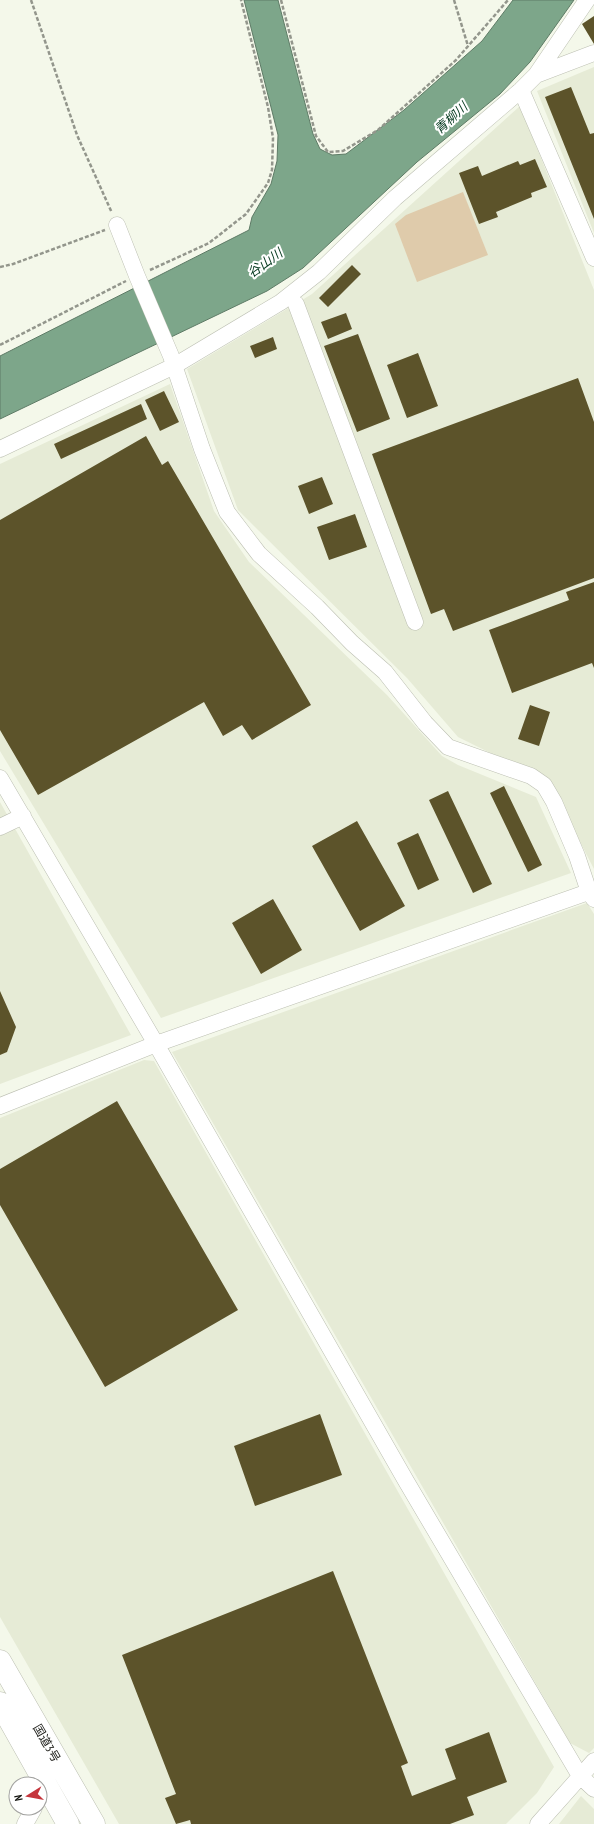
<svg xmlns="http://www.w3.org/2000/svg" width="594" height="1824" font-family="'PT Sans Narrow','Noto Sans JP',sans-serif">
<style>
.built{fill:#e6ebd6}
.green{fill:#dfcbab}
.water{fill:#7da68a;stroke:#5e7b66}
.building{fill:#5c532a}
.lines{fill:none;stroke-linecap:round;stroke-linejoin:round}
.minor-casing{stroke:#bcbfb2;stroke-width:17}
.highway-casing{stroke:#bcbfb2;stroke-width:23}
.path{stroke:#93968c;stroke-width:2.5;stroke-dasharray:4 2;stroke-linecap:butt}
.minor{stroke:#fff;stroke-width:16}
.highway{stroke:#fff;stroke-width:22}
.labels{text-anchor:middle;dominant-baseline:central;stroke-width:4;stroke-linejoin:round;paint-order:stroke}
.street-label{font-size:12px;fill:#161712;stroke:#fff}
.water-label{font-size:13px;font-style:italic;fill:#02371c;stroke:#fff}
</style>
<rect width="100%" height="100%" fill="#f4f8ea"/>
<path class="built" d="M 594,67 L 594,233 L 537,91 Z
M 520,106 L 594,290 L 594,869 L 549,782 L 458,737 L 407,678 L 238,510 L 187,369 L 312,294 Z
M 170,384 L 214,511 L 249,562 L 387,695 L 442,756 L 458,765 L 536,797 L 571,873 L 161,1018 L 0,751 L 0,464 Z
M 0,802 L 131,1035 L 0,1084 Z
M 587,903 L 594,914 L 594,1748 L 589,1753 L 570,1743 L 172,1052 Z
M 144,1060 L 154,1061 L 554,1767 L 537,1793 L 506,1824 L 119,1824 L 0,1617 L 0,1118 Z
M 581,1796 L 594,1809 L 594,1824 L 559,1824 Z"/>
<path class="green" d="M 463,192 L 488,255 L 417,282 L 395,224 L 406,215 Z"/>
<path class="water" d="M 244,0 L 278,0 L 313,134 L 320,149 L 332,155 L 346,154 L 404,110 L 482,41 L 513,0 L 574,0 L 530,62 L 500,94 L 417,162 L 303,268 L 267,291 L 0,419 L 0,356 L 249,230 L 252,217 L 271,184 L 277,161 L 278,135 Z"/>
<path class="building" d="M 594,16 L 594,44 L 582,24 Z
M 571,87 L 590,134 L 594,133 L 594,219 L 545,97 Z
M 535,159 L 547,187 L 531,193 L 532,197 L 496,212 L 498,217 L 479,224 L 459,173 L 478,166 L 482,176 L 518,161 L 520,165 Z
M 352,265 L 361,274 L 328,307 L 319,298 Z
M 346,313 L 352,329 L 328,339 L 321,322 Z
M 358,334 L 390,419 L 357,432 L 324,346 Z
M 273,337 L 277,349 L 255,358 L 250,346 Z
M 418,353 L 438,406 L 407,418 L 387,365 Z
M 578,378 L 594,422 L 594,578 L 453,631 L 444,609 L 431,614 L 372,454 Z
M 164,391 L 179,422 L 160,431 L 145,400 Z
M 141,404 L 147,419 L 61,459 L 54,444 Z
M 146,436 L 162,465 L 168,461 L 311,705 L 252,740 L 242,725 L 223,736 L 204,702 L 38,795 L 0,730 L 0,520 Z
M 322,477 L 333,504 L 309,514 L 298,486 Z
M 355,514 L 367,547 L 329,560 L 317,527 Z
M 594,582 L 594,668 L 592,663 L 512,693 L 489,630 L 569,600 L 566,592 Z
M 530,705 L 550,712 L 539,746 L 518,739 Z
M 504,786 L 542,865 L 528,872 L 490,793 Z
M 448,791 L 492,884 L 473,893 L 429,800 Z
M 357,821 L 405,906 L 360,931 L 312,846 Z
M 418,833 L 439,880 L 418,890 L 397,843 Z
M 273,899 L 302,950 L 261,974 L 232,923 Z
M 0,991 L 16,1027 L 7,1052 L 0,1055 Z
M 117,1101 L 238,1310 L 105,1387 L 0,1205 L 0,1169 Z
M 320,1414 L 342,1475 L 255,1506 L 234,1446 Z
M 333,1571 L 408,1763 L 401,1766 L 412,1796 L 456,1779 L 445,1749 L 489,1732 L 507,1782 L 467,1797 L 474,1815 L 450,1824 L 191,1824 L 190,1820 L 176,1824 L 165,1798 L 176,1794 L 122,1655 Z"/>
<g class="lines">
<g class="minor-casing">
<path id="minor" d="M 536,75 L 594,53
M 521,90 L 594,258
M 117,225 L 137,276 L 171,356 L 202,449 L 227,512 L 259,554 L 317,607 L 352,643 L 385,672 L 425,723 L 448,747 L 531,776 L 544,785 L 554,802 L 577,856 L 589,892 L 594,899
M 296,304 L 415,622
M 0,449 L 174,366 L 281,302 L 319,272 L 395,198 L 521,90 L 536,75 L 587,0
M 0,778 L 156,1044 L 406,1481 L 580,1776 L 594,1789
M 0,827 L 23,816
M 0,1106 L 156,1044 L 594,890
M 25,1824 L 34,1808
M 538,1824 L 594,1761"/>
</g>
<g class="highway-casing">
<path id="highway" d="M 0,1661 L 94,1824
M 0,1703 L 68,1824"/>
</g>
<path class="path" d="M 31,0 L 77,135 L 112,213
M 281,0 L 316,136 L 328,152 L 343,151 L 378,130 L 456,60 L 508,0
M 454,0 L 468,46
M 0,267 L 13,264 L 105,230
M 150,270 L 209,243 L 246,214 L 268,183 L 272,170 L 273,138 L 268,107 L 241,0
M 0,345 L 126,281"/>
<use href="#minor" class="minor"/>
<use href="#highway" class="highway"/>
</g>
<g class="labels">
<g class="street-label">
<text transform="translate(47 1743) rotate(60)">国道3号</text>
</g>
<g class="water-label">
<text transform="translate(451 118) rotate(-42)">青柳川</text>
<text transform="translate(265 263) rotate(-36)">谷山川</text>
</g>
</g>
<g transform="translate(28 1796) rotate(259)"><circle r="19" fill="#ffffff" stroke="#a2a2a0"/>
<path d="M0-3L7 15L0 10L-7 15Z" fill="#c5353c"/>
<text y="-6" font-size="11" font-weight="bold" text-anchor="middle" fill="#161712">N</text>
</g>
</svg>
